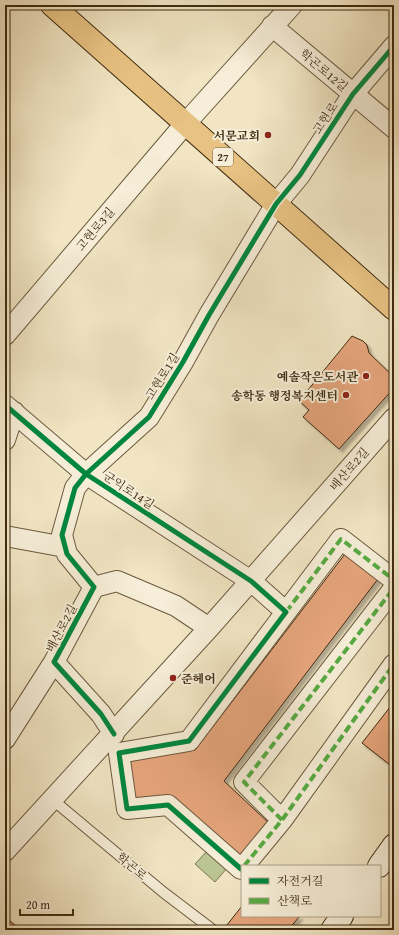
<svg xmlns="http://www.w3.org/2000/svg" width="399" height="935" font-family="'Gentium Book Plus','Noto Serif KR',serif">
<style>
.green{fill:#bbc493;stroke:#7d7852}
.building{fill:#e6a57c;stroke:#3f2b11;filter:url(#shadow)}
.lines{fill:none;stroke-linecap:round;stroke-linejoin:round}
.lane-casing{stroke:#6c5a3e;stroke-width:12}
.street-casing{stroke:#6c5a3e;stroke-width:22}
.secondary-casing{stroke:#3f2b11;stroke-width:24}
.primary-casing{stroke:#3f2b11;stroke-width:24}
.lane{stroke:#f6eed8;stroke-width:10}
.street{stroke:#f6eed8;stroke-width:20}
.secondary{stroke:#f6eed8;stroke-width:22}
.primary{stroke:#e8c282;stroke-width:22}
.quiet{stroke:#56ab42;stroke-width:4;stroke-dasharray:8 4;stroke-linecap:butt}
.cycleway-casing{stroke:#f6eed8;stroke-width:8}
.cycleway{stroke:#00873e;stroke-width:5}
.poi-dot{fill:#8f2418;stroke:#f6eed8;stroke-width:1.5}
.labels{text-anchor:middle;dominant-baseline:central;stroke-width:4;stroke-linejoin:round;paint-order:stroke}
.shield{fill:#f6eed8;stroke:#76664d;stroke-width:1}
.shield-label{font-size:11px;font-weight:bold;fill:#3f2b11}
.street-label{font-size:12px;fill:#3f2b11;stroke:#f6eed8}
.poi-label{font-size:12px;font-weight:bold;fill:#3f2b11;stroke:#f6eed8;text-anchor:end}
</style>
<defs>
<filter id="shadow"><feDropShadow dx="3.5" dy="3.5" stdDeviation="1" flood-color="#0004"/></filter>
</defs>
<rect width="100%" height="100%" fill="#f1e5c3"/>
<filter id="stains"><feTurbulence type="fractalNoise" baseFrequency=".005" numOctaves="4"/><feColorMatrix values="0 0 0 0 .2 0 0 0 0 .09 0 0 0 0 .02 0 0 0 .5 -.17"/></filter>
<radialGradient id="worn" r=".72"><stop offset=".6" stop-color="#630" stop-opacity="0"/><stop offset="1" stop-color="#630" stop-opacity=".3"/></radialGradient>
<path class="green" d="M 208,850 L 228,867 L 215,882 L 195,864 Z"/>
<path class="building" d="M 352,336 L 363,341 L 367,345 L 369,353 L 394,377 L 394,388 L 339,449 L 303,417 L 309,410 L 299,401 Z
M 345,554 L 378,579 L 224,781 L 271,825 L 238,857 L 170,801 L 132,804 L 123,756 L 195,750 Z
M 394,702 L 394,768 L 362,743 Z
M 242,906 L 242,916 L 300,916 L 288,930 L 223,930 Z
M 5,917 L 21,930 L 5,930 Z"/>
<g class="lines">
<g class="lane-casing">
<path id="lane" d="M 53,800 L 163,892 L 213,930"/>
</g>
<g class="street-casing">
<path id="street" d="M 272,26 L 394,128
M 5,335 L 185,124 L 292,5
M 5,405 L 86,474 L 251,581 L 286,612 L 189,741 L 119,753 L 127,809 L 168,805 L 241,869 L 242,868
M 5,440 L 14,412
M 5,536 L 65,547
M 94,587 L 117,581 L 176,606 L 209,628
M 286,612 L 341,539 L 394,580
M 114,734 L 101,714 L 54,662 L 94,587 L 67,554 L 62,535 L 75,488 L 86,474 L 149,417 L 183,362 L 209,315 L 276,204 L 300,175 L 353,94 L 394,46
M 5,739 L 54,662
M 282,820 L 244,782 L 394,588
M 5,851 L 209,628 L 394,418
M 244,866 L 282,820 L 394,664"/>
</g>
<g class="secondary-casing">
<path id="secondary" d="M 379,866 L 394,845
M 332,930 L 342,916"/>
</g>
<g class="primary-casing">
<path id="primary" d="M 52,5 L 394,309"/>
</g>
<use href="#lane" class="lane"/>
<use href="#street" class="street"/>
<use href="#secondary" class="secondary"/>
<use href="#primary" class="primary"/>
<path class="quiet" d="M 286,612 L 341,539 L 394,580
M 282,820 L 244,782 L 394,588
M 244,866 L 282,820 L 394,664"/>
<g class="cycleway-casing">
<path id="cycleway" d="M 5,405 L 86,474 L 251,581 L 286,612 L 189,741 L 119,753 L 127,809 L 168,805 L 241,869 L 242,868
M 114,734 L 101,714 L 54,662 L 94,587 L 67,554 L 62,535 L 75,488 L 86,474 L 149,417 L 183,362 L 209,315 L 276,204 L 300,175 L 353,94 L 394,46"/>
</g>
<use href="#cycleway" class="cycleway"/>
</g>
<g class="poi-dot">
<circle cx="268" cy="135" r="4"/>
<circle cx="366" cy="376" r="4"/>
<circle cx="346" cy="395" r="4"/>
<circle cx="173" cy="678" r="4"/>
</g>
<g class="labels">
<rect class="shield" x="213" y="148" width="20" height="18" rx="3"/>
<g class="shield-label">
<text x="223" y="157">27</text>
</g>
<g class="street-label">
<text transform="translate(324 70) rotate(40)">학곤로12길</text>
<text transform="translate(325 118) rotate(-57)">고현로</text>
<text transform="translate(95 229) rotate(-50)">고현로3길</text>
<text transform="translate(162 376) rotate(-58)">고현로1길</text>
<text transform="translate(349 469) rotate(-49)">배산로2길</text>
<text transform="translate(129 490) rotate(33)">군익로14길</text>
<text transform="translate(61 628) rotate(-62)">배산로2길</text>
<text transform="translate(132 866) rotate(40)">학곤로</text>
</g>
<g class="poi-label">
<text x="260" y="135">서문교회</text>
<text x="358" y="376">예솔작은도서관</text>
<text x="338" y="395">송학동 행정복지센터</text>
<text x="181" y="678" text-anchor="start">준헤어</text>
</g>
</g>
<rect width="399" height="935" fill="none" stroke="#f1e5c3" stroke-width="20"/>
<rect x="6" y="6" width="387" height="923" fill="none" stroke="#3f2b11" stroke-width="2"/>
<rect x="10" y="10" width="379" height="915" fill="none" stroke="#3f2b11"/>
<rect x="241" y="865" width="140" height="52" fill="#f6eed8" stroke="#ada088"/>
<rect x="249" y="878" width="20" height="6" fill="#00873e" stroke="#ada088"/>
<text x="277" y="885" font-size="12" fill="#3f2b11">자전거길</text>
<rect x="249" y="898" width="20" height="6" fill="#56ab42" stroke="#ada088"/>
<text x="277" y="905" font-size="12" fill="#3f2b11">산책로</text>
<path d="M20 909v6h53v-6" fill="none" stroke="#3f2b11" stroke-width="2"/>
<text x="26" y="909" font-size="12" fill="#3f2b11" stroke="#f6eed8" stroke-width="3" paint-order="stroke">20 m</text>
<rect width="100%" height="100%" filter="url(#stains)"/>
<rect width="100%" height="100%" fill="url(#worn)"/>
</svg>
